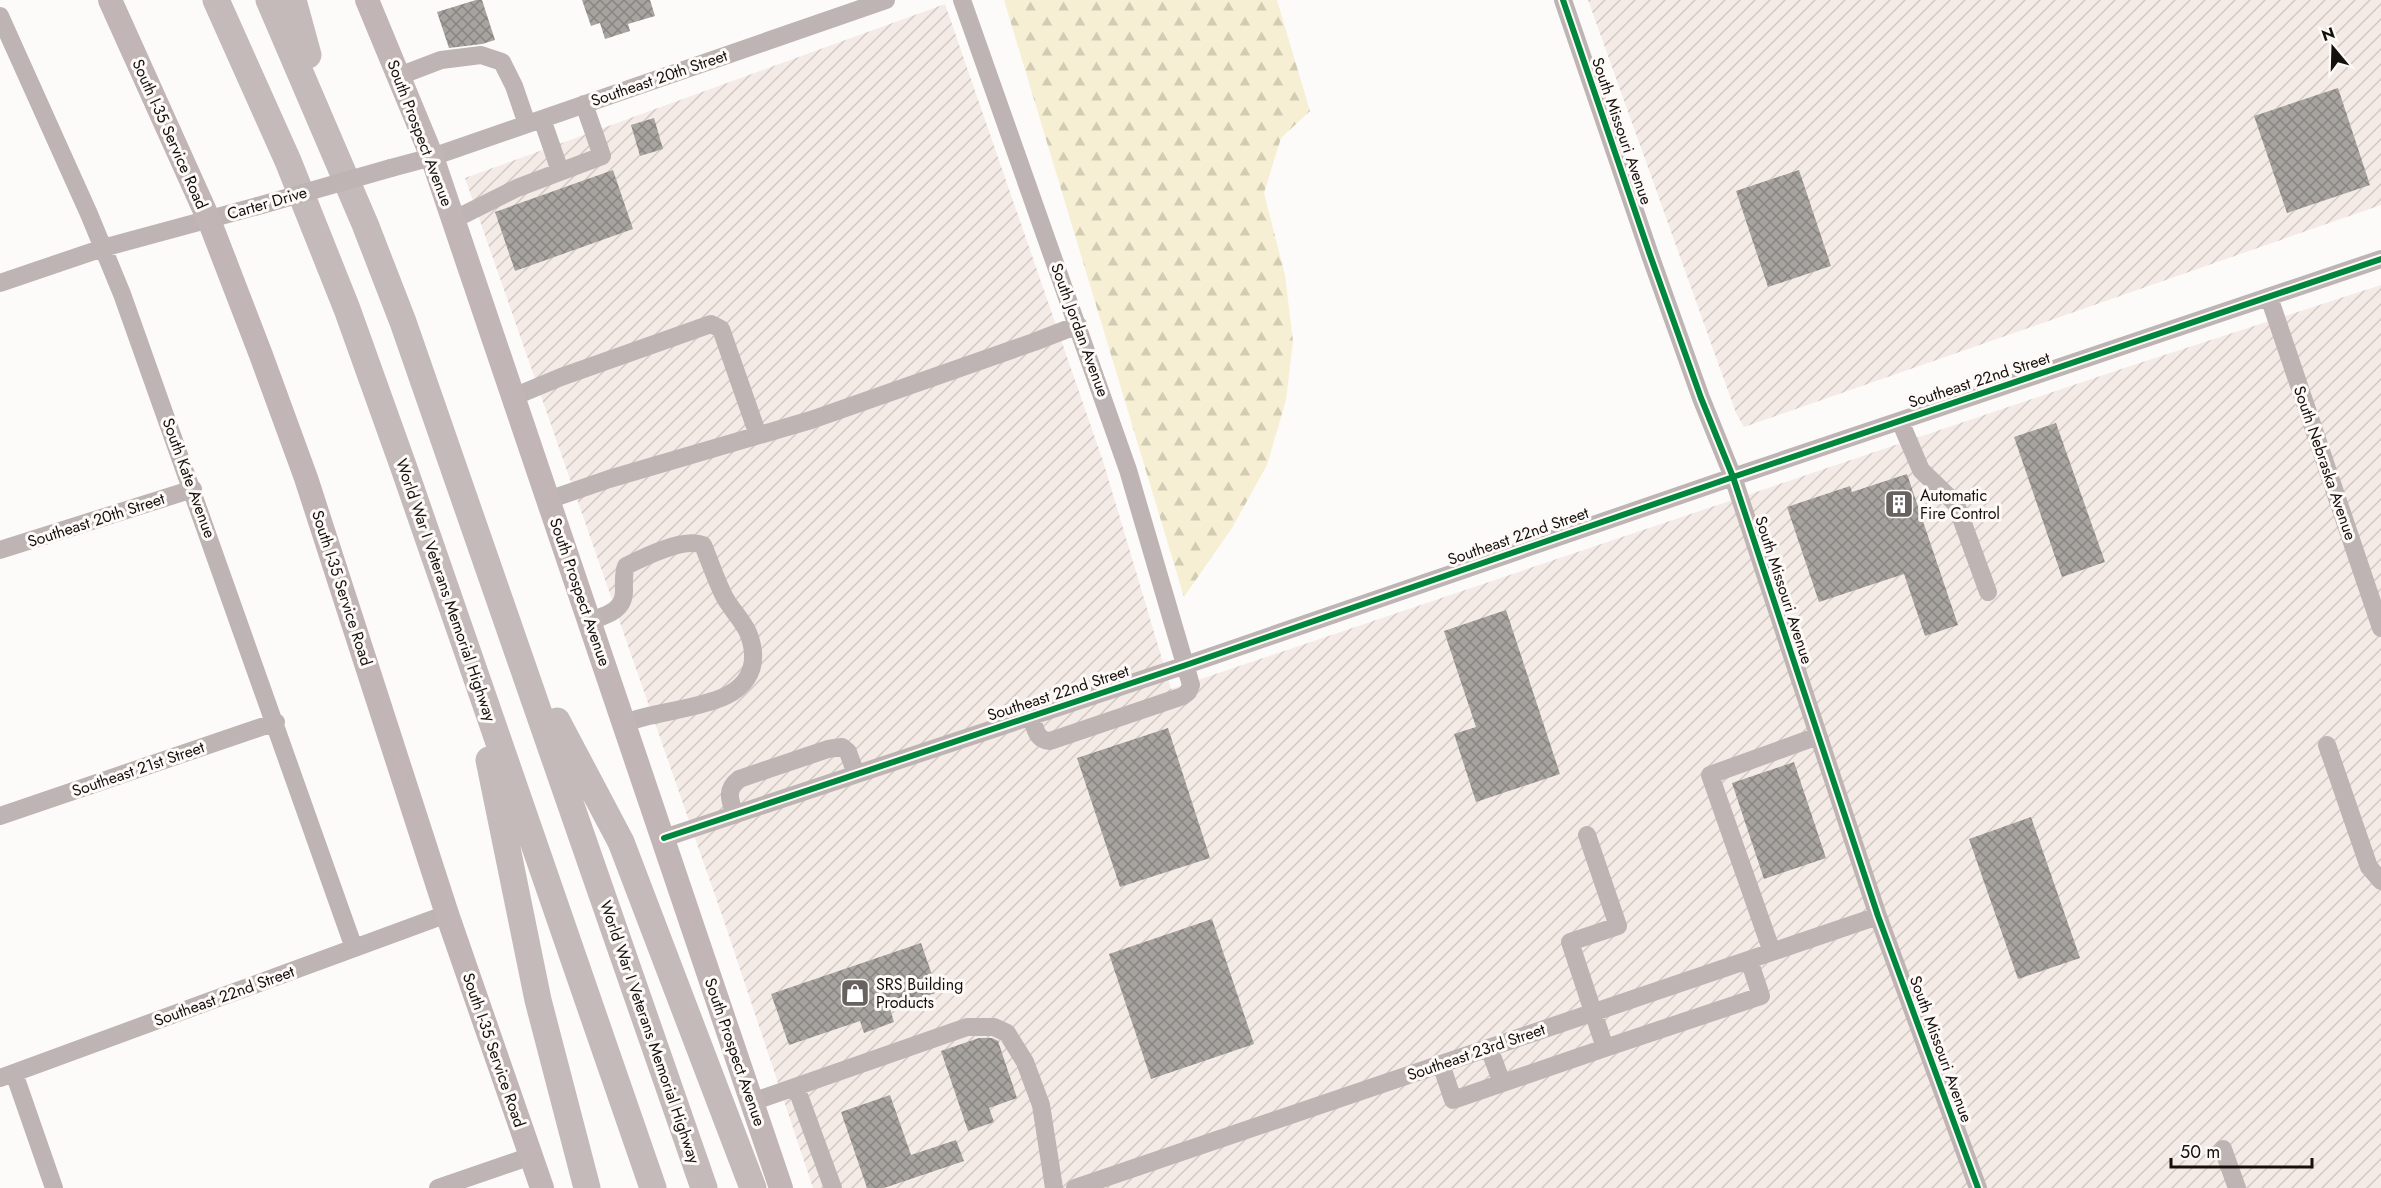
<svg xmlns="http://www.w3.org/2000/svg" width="2381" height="1188" font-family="Jost,sans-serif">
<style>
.industrial{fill:url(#industrial-furrows)}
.forest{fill:url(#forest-firs)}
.building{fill:url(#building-cross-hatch)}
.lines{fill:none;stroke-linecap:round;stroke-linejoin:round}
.minor{stroke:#beb4b3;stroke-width:18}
.major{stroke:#c1b5b6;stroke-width:24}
.highway{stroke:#c4bab9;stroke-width:27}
.minor-bridge{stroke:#beb4b3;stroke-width:18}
.cycleway-casing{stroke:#fefaf8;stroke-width:10}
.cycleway{stroke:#00873e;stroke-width:6}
.labels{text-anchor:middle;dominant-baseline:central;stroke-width:6;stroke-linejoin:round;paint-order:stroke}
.street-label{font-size:16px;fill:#16100d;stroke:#fefaf8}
.poi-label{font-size:16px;fill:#16100d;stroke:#fefaf8;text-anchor:start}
</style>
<defs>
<pattern id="industrial-furrows" width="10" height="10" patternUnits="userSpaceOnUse" patternTransform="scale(1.5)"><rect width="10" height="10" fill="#f5ebe6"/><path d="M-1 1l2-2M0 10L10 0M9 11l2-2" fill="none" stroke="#d1c8c4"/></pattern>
<pattern id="forest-firs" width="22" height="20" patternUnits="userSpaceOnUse" patternTransform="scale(1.5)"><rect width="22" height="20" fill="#f6efd4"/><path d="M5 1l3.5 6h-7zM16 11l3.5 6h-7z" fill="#d2ccb5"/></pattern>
<pattern id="building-cross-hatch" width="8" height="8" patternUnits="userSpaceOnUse" patternTransform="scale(1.5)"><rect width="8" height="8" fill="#a7a4a0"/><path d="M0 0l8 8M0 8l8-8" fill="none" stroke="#878481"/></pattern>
</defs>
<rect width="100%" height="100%" fill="#fdfbf9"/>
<path class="industrial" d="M 1588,0 L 2381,0 L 2381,205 L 1744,427 L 1736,413 Z
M 945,4 L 1103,461 L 1171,689 L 2127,367 L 2381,285 L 2381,1188 L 813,1188 L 725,924 L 465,178 Z"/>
<path class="forest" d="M 1004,0 L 1277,0 L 1310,111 L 1281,138 L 1264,193 L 1285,275 L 1293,341 L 1286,400 L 1267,465 L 1232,528 L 1184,597 Z"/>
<path class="building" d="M 476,0 L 482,0 L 495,40 L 482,44 L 449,48 L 437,12 Z
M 582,0 L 650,0 L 655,16 L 628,24 L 630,31 L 605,39 L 600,23 L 591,26 Z
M 2338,88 L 2370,185 L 2287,213 L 2254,116 Z
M 654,118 L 663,149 L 640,156 L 631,125 Z
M 613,170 L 633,229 L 515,271 L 495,212 Z
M 1799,170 L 1831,266 L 1768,287 L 1736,191 Z
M 2056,423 L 2105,562 L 2062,577 L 2014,437 Z
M 1907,474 L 1958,625 L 1925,636 L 1904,574 L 1819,602 L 1787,507 L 1850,486 L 1852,492 Z
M 1506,610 L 1560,774 L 1476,802 L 1454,734 L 1476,727 L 1444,631 Z
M 1168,728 L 1210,858 L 1120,887 L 1077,758 Z
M 1794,762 L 1826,858 L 1764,879 L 1732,783 Z
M 2031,817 L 2080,958 L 2018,979 L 1969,839 Z
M 1212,919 L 1254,1044 L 1151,1079 L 1109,954 Z
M 921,943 L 938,992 L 890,1009 L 894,1022 L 864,1033 L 860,1021 L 789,1045 L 771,994 Z
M 979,1038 L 992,1038 L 998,1041 L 1017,1098 L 989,1108 L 994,1122 L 968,1131 L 941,1051 Z
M 890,1095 L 911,1155 L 956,1140 L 964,1161 L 884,1188 L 867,1188 L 841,1112 Z"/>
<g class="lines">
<path class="minor" d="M 962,0 L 1128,470 L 1191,685 L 1188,692 L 1183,696 L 1050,741 C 1036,741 1035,727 1031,716
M 1563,0 L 1650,255 L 1701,398 L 1733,477 L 1878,916 L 1978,1188
M 0,16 L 89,214 L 122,294 L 354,948
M 399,76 L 441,60 L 481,55 L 502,62 L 514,86 L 527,124
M 542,119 L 560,171
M 391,168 L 432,157 L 886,0
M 453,220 L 517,188 L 602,156 L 584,104
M 0,283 L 103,248 L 258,206
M 2269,297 L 2381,628
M 513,397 L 561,377 L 711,324 L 721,329 L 758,435
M 1900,421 L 1921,470 L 1956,504 L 1988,592
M 548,500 L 609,479 L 811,420 L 1034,342 L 1078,325
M 0,550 L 193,489
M 590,621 C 606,615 624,611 624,591 C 624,582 623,575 626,566 C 644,557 684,537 703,545 C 710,562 716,580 724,596 C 731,610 744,621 749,635 C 762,671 743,693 709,702 C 681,711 652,713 624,723
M 2327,745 L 2369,867 L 2381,881
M 735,815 C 730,800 725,790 739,779 L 828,749 L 842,747 L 848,752 L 856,774
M 0,816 L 276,722
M 1587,835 L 1618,926 L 1570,942 L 1605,1048 L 1761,996 L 1749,960
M 664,838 L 1186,665 L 1733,477 L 2381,259
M 1772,952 L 1710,775 L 1818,736
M 1489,1048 L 1502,1083
M 1441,1064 L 1453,1100 L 1605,1048
M 14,1073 L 54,1188
M 0,1078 L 447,914
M 796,1087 L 833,1188
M 752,1102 L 967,1027 L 994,1027 L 1007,1033 L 1025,1062 L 1041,1105 L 1054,1188
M 2223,1149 L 2237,1188
M 438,1188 L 531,1156
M 1075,1188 L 1878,916"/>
<path class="major" d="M 110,0 L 209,220 L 261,355 L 306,478 L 447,914 L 542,1188
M 367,0 L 432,157 L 781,1188"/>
<path class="highway" d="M 216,0 L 288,161 L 347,309 L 405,471 L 653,1188
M 269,0 L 365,224 L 403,322 L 704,1188
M 293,0 L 308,55
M 557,721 L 621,842 L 753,1188
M 489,760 L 538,1000 L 587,1188"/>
<path class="minor-bridge" d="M 258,206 L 391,168"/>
<g class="cycleway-casing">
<path id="cycleway" d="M 1563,0 L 1650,255 L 1701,398 L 1733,477 L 1878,916 L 1978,1188
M 664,838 L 1186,665 L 1733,477 L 2381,259"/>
</g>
<use href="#cycleway" class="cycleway"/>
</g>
<defs>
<g id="building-square" transform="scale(1.5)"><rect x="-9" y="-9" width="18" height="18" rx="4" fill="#676260" stroke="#fefaf8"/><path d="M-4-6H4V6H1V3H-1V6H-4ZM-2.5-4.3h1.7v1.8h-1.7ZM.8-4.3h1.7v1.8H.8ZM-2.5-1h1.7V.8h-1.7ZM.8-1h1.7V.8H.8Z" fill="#fff"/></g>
<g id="shop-square" transform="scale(1.5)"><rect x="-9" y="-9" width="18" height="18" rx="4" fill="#676260" stroke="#fefaf8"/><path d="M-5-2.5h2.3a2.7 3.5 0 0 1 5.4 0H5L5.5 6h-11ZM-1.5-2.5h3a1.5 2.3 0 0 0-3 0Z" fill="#fff"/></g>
</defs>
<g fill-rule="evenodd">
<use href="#building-square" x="1899" y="504"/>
<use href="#shop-square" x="855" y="993"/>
</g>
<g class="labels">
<g class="street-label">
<text transform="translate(659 78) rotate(-19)">Southeast 20th Street</text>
<text transform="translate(1622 131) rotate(71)">South Missouri Avenue</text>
<text transform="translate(420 133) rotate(69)">South Prospect Avenue</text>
<text transform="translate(170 134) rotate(66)">South I-35 Service Road</text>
<text transform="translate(267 203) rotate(-16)">Carter Drive</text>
<text transform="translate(1080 330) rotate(70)">South Jordan Avenue</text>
<text transform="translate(1979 380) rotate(-18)">Southeast 22nd Street</text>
<text transform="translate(2325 463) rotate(71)">South Nebraska Avenue</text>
<text transform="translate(189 478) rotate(70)">South Kate Avenue</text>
<text transform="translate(96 520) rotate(-18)">Southeast 20th Street</text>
<text transform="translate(1518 536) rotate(-19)">Southeast 22nd Street</text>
<text transform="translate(342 588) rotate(72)">South I-35 Service Road</text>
<text transform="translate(446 590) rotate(71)">World War I Veterans Memorial Highway</text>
<text transform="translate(1784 590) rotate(72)">South Missouri Avenue</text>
<text transform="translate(580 592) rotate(71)">South Prospect Avenue</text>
<text transform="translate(1058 693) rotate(-18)">Southeast 22nd Street</text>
<text transform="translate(138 769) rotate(-19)">Southeast 21st Street</text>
<text transform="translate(224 996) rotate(-20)">Southeast 22nd Street</text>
<text transform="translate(650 1032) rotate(71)">World War I Veterans Memorial Highway</text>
<text transform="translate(1941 1049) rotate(70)">South Missouri Avenue</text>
<text transform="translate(494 1050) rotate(71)">South I-35 Service Road</text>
<text transform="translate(735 1052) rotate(71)">South Prospect Avenue</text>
<text transform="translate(1476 1052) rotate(-19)">Southeast 23rd Street</text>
</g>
<g class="poi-label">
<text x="1920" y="495">Automatic<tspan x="1920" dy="18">Fire Control</tspan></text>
<text x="876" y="984">SRS Building<tspan x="876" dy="18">Products</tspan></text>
</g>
</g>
<g transform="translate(2333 48) rotate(341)" stroke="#fefaf8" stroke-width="4.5" paint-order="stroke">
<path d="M0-4.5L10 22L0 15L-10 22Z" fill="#16100d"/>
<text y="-9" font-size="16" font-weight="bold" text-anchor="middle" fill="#16100d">N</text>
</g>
<path d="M2171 1158v9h141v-9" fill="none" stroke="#16100d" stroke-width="3"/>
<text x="2180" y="1158" font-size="18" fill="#16100d" stroke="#fefaf8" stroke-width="4.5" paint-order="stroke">50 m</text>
</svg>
